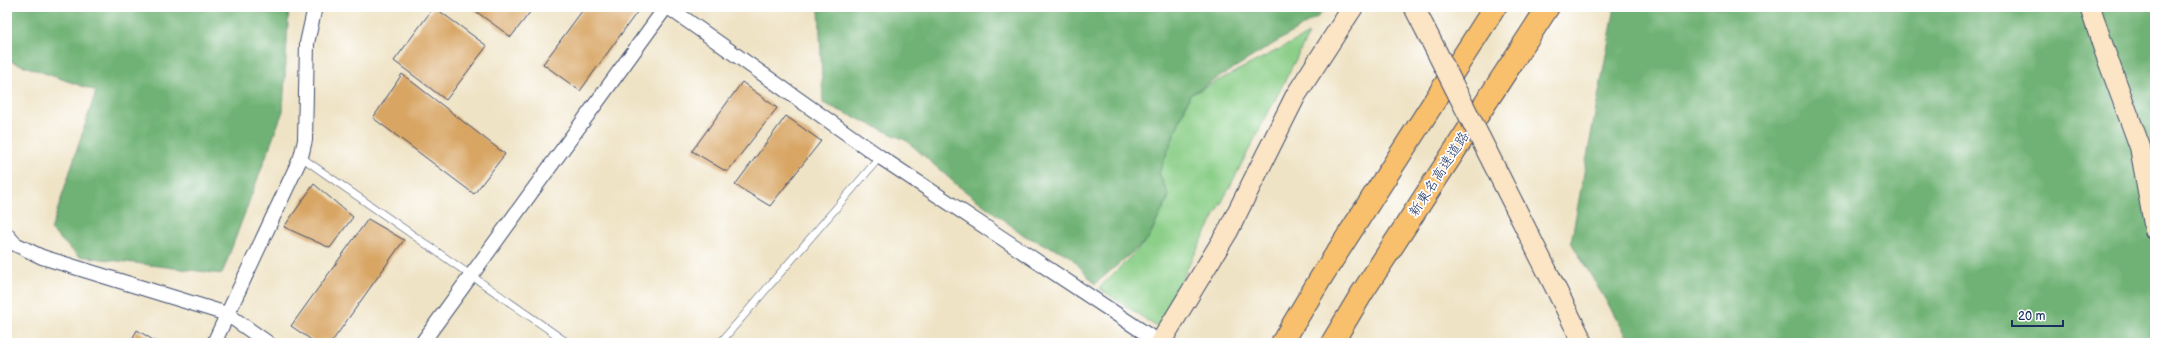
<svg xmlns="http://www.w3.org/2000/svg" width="2162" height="350" font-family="'Balsamiq Sans','Klee One',sans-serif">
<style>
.green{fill:#8bcf88;stroke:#537f73}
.forest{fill:#70b274;stroke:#467069}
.building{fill:#d8a564}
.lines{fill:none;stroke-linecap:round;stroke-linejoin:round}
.lane-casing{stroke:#3b4a6d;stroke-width:8}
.street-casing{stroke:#3b4a6d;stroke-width:16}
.secondary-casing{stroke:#3b4a6d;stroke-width:22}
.highway-casing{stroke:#3b4a6d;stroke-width:24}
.lane{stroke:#fff;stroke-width:7}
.street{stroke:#fff;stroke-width:14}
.secondary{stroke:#fce5c4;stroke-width:20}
.highway{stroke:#f8bf6c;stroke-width:22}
.secondary-bridge-casing{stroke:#3b4a6d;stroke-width:22;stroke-linecap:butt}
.secondary-bridge{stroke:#fce5c4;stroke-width:20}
.labels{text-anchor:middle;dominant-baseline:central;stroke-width:3.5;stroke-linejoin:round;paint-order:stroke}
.street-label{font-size:14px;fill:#1b2f5e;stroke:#fff}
</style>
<rect width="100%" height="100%" fill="#fff"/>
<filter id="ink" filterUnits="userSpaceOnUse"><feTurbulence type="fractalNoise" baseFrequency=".025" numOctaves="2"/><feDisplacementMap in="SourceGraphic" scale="8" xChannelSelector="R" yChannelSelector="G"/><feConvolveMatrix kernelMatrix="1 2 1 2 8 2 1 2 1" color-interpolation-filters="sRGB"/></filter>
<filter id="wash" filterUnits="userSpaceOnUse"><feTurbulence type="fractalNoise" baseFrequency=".012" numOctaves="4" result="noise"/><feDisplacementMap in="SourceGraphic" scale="16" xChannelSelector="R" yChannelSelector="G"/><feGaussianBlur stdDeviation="0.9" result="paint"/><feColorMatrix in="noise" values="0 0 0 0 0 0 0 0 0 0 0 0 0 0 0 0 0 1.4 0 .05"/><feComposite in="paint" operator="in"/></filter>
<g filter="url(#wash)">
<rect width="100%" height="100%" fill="#efe3c5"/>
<path class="green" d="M 1309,34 L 1157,327 L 1099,288 L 1148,239 L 1169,197 L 1159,173 L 1190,95 Z"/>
<path class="forest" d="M 7,7 L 289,7 L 283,111 L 222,274 L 78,256 L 51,230 L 96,91 L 7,60 Z
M 816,7 L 1325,7 L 1319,16 L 1190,95 L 1159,173 L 1169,196 L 1148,239 L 1095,284 L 1069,255 L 1025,236 L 957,185 L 907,141 L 823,103 L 819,10 Z
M 1615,7 L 2155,7 L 2155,343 L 1631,343 L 1571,242 Z"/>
<g id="blocks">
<path class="building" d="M 434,7 L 487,46 L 446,100 L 394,61 Z
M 477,7 L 534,7 L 511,37 L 474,10 Z
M 585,7 L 630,7 L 637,12 L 580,91 L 543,64 Z
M 402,74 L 505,154 L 474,194 L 373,118 Z
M 742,82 L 777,108 L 727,172 L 692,151 Z
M 786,116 L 821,141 L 770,206 L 735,185 Z
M 314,184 L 353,217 L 330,248 L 284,227 Z
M 368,219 L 404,240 L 331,343 L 316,343 L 291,326 Z
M 137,330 L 158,343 L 130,343 Z"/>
</g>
</g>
<g filter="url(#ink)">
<use href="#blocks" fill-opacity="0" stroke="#3b4a6d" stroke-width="1"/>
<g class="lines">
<g class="lane-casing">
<path id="lane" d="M 301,157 L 568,343
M 720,343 L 880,157"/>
</g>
<g class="street-casing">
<path id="street" d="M 668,7 L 880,157 L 1160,343
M 7,235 L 15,244 L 42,257 L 227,314 L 268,343
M 214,343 L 301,157 L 305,140 L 307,43 L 315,7
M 422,343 L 666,7"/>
</g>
<g class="secondary-casing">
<path id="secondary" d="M 2090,7 L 2105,52 L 2140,147 L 2155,230
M 1515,207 L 1583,343
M 1160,343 L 1228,231 L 1296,95 L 1353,7"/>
</g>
<g class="highway-casing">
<path id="highway" d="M 1282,343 L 1322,276 L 1495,7
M 1332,343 L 1362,293 L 1548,7"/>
</g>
<use href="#lane" class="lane"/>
<use href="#street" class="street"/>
<use href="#secondary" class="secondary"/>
<use href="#highway" class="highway"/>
<g class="secondary-bridge-casing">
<path id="secondary-bridge" d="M 1414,7 L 1515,207"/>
</g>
<use href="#secondary-bridge" class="secondary-bridge"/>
</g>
</g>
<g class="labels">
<g class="street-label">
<text transform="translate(1439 174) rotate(-57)">新東名高速道路</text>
</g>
</g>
<rect width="2162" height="350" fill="none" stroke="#fff" stroke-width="24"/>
<path d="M2012 320v6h51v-6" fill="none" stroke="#1b2f5e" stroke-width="2"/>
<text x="2018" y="320" font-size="12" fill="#1b2f5e" stroke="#ffffff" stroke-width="3" paint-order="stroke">20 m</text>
</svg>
